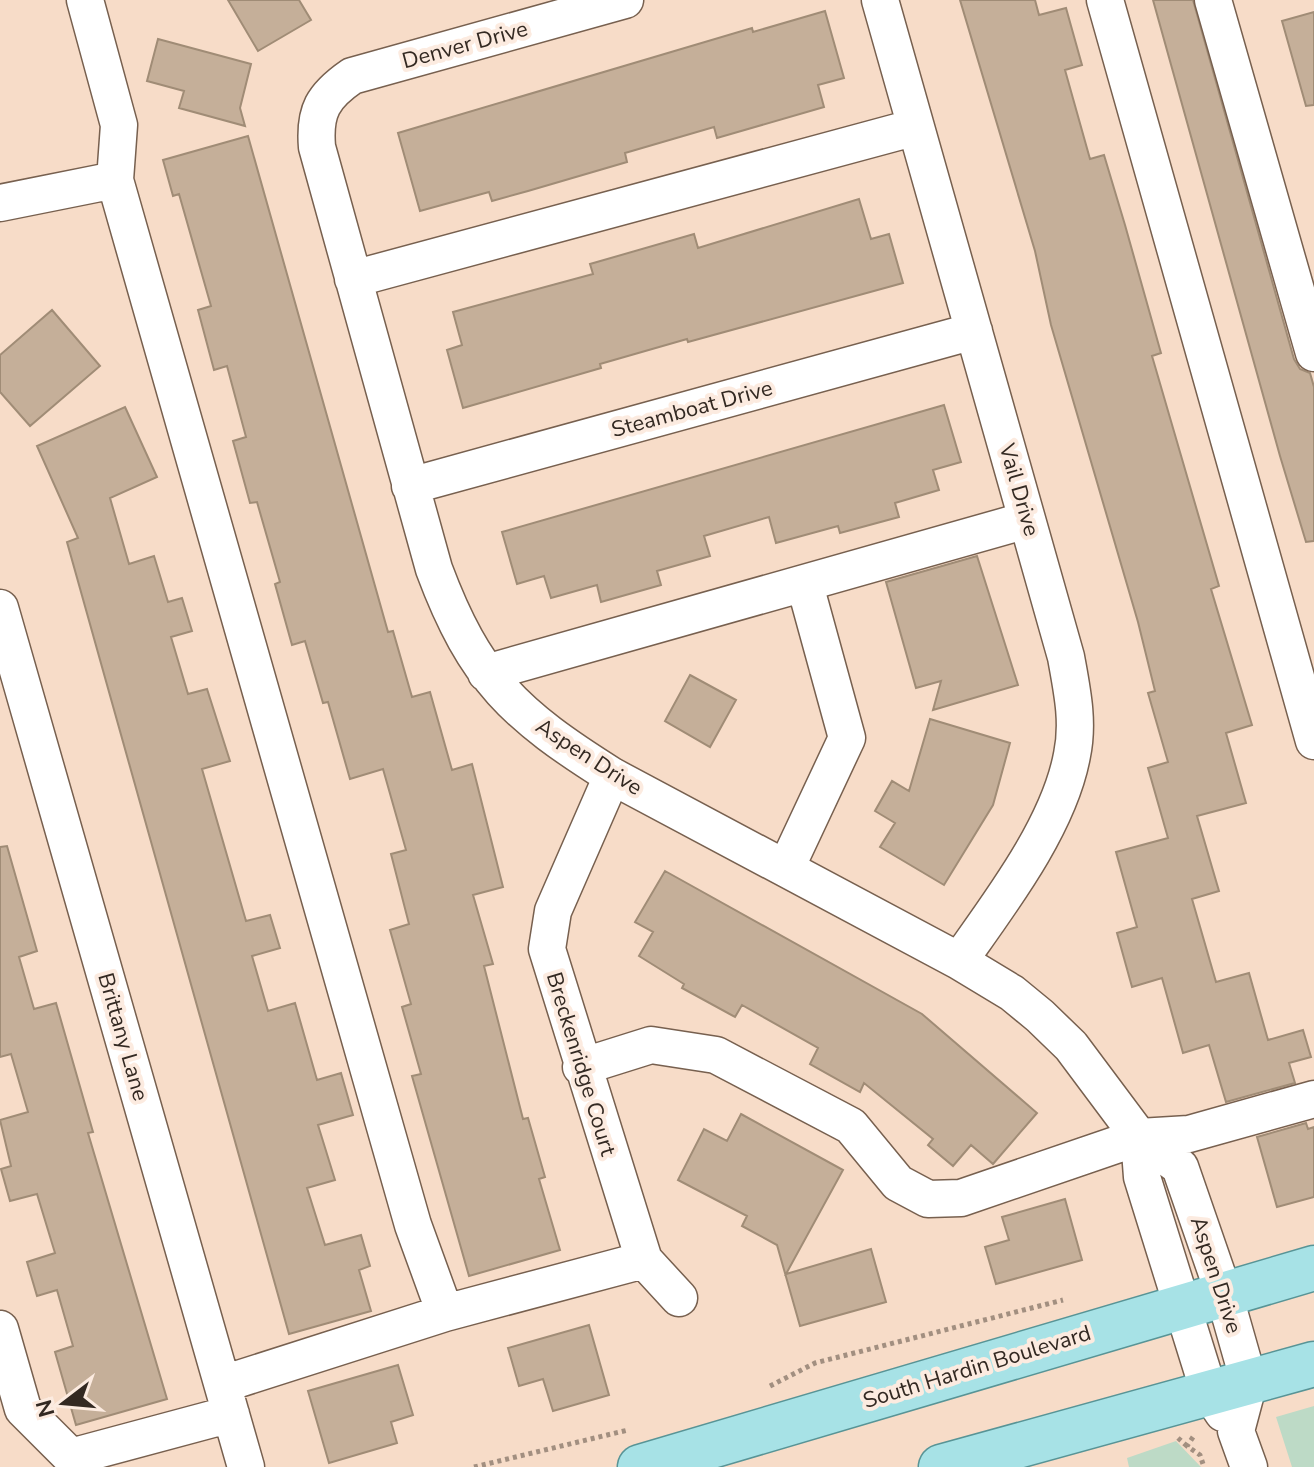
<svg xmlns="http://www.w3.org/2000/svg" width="1314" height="1467" font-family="'Nunito Sans',sans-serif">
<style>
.green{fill:#bddac6}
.building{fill:#c5af99;stroke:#a08c76;stroke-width:2}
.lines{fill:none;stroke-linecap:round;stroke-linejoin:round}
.minor-casing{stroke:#77604f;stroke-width:39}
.major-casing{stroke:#589496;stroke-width:47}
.path{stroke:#a28f80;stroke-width:5;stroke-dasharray:4 4;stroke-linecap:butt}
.minor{stroke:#fff;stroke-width:36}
.major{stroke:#a7e2e6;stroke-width:44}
.labels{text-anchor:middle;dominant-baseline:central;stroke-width:8;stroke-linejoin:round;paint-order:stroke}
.street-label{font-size:22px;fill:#332922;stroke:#fcebe0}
</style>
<rect width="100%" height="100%" fill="#f7dcc8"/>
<path class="green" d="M 1314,1406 L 1314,1467 L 1292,1467 L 1276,1417 Z
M 1176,1441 L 1201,1467 L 1129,1467 L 1127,1458 Z"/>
<path class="building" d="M 228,0 L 299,0 L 311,20 L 258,51 Z
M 960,0 L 1035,0 L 1039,15 L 1066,8 L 1082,65 L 1065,70 L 1090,159 L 1104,155 L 1125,225 L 1161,353 L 1152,356 L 1219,586 L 1211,589 L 1252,725 L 1226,733 L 1246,803 L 1197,816 L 1219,891 L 1192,899 L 1216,982 L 1249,973 L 1268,1040 L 1303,1030 L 1311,1057 L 1289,1063 L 1295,1083 L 1226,1102 L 1209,1045 L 1183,1053 L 1162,978 L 1132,987 L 1117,933 L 1137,927 L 1116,852 L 1168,838 L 1148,768 L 1168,762 L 1148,693 L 1155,691 L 1138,622 L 1051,325 L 1035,251 Z
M 1153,0 L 1193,0 L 1294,359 L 1300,369 L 1310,373 L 1314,387 L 1314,541 L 1306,542 L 1280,456 Z
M 825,11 L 844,78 L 818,85 L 824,107 L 717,138 L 714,127 L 625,153 L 627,162 L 528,191 L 492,201 L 489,192 L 420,211 L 398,133 L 752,28 L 753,32 Z
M 1314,12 L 1314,105 L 1306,106 L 1282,21 Z
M 158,39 L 251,64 L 240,108 L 245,126 L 179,108 L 184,91 L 147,81 Z
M 248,136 L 388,632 L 393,631 L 412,697 L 430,692 L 452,770 L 472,764 L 503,887 L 473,895 L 493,964 L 484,966 L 523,1119 L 528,1118 L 545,1177 L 539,1179 L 560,1250 L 469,1276 L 412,1076 L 421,1074 L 402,1007 L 411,1004 L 390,930 L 409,924 L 391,854 L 406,850 L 383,769 L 350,779 L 328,702 L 323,703 L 305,641 L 292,645 L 275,584 L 280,582 L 257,502 L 250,503 L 233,441 L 246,437 L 227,366 L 214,370 L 198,310 L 211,306 L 179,194 L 173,196 L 163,160 Z
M 859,199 L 871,239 L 889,234 L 903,283 L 688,342 L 687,339 L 600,364 L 601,368 L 463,408 L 447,350 L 462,345 L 453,312 L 593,274 L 590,264 L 694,234 L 698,248 Z
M 52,310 L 100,366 L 30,426 L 0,392 L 0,355 Z
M 944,405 L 961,462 L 933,470 L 939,490 L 895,503 L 899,517 L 840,533 L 838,526 L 776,543 L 769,517 L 704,536 L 710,556 L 657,571 L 661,585 L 601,602 L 597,585 L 551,598 L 544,576 L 517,584 L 502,532 Z
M 125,407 L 157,477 L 110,498 L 129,564 L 154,556 L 168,602 L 182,598 L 192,631 L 171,637 L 188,694 L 207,689 L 230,761 L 202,769 L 246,921 L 270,915 L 280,948 L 252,956 L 268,1011 L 295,1003 L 317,1080 L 341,1073 L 353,1115 L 318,1125 L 335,1180 L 307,1188 L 325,1245 L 361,1235 L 370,1266 L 359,1270 L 371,1311 L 289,1334 L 67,542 L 78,538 L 37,446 Z
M 977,556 L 1018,685 L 933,710 L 941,681 L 916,688 L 886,582 Z
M 690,675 L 736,700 L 710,747 L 665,721 Z
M 930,719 L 1010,743 L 993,805 L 944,885 L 880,847 L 895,823 L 875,811 L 892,781 L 909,791 Z
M 7,846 L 37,951 L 19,957 L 34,1009 L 56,1003 L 93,1132 L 88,1133 L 167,1399 L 76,1425 L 55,1352 L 73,1346 L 57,1290 L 37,1296 L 27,1262 L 55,1253 L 37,1194 L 10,1201 L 1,1169 L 11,1166 L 0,1120 L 28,1112 L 11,1054 L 0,1057 L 0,847 Z
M 665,871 L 922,1014 L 1037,1113 L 993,1164 L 971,1145 L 953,1166 L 928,1145 L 933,1139 L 864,1083 L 860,1092 L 810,1064 L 818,1048 L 742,1005 L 735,1017 L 682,988 L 684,984 L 639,956 L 653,932 L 635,922 Z
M 741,1114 L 843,1170 L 786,1274 L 871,1249 L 886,1302 L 800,1326 L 777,1245 L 742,1226 L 747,1216 L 678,1180 L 704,1129 L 727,1141 Z
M 1306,1123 L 1308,1129 L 1314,1127 L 1314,1197 L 1277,1207 L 1257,1137 Z
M 1065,1199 L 1082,1260 L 996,1284 L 985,1247 L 1009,1240 L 1002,1217 Z
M 589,1325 L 609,1395 L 553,1411 L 543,1379 L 519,1386 L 508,1348 Z
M 398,1365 L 413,1415 L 391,1422 L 397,1443 L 329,1463 L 308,1391 Z"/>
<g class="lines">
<g class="minor-casing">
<path id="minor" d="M 85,0 L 119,125 L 115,180 L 413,1225 L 445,1313
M 625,0 L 352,76 C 323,96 314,111 317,147 L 434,569 C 475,679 515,715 612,776 L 959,961 L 1012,993 L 1040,1016 L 1071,1046 L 1139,1137 L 1180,1167 L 1224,1294 L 1249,1382 L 1236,1431 L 1249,1467
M 880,0 L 1066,657 C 1072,690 1079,722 1072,755 C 1059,826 1000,903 959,961
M 1105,0 L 1314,741
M 1213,0 L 1314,353
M 0,203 L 115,180
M 353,279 L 916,127
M 410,486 L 974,331
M 0,608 L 246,1467
M 486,673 L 1027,520
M 612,776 L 553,911 L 547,949 L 644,1260 L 679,1298
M 786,868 L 847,738 L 805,585
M 581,1067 L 651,1045 L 716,1055 L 851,1126 L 898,1183 L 928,1199 L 961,1198 L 1139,1137 L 1189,1134 L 1314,1099
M 1139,1137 L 1142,1177 L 1209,1392 L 1223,1413
M 0,1329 L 23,1409 L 71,1457 L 231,1414
M 223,1384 L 445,1313 L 644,1260"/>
</g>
<g class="major-casing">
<path id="major" d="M 640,1467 L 1314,1268
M 941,1467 L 1314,1364"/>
</g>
<path class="path" d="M 770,1386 L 815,1363 L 1063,1300
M 1193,1437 L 1187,1446 L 1200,1455 L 1204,1467
M 1178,1438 L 1187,1446
M 474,1467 L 628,1430"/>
<use href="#minor" class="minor"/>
<use href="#major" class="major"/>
</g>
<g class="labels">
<g class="street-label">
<text transform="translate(465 45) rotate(-15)">Denver Drive</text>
<text transform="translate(692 409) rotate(-15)">Steamboat Drive</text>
<text transform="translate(1019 490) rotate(74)">Vail Drive</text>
<text transform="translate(589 757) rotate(33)">Aspen Drive</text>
<text transform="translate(123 1037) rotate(74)">Brittany Lane</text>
<text transform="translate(581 1064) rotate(73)">Breckenridge Court</text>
<text transform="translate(1216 1275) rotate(72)">Aspen Drive</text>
<text transform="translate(977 1367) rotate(-17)">South Hardin Boulevard</text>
</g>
</g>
<g transform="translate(64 1403) rotate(254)" stroke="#fcebe0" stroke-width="6" paint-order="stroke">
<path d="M0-6L14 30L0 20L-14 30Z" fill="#332922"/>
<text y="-12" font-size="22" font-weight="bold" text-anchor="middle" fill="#332922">N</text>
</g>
</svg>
